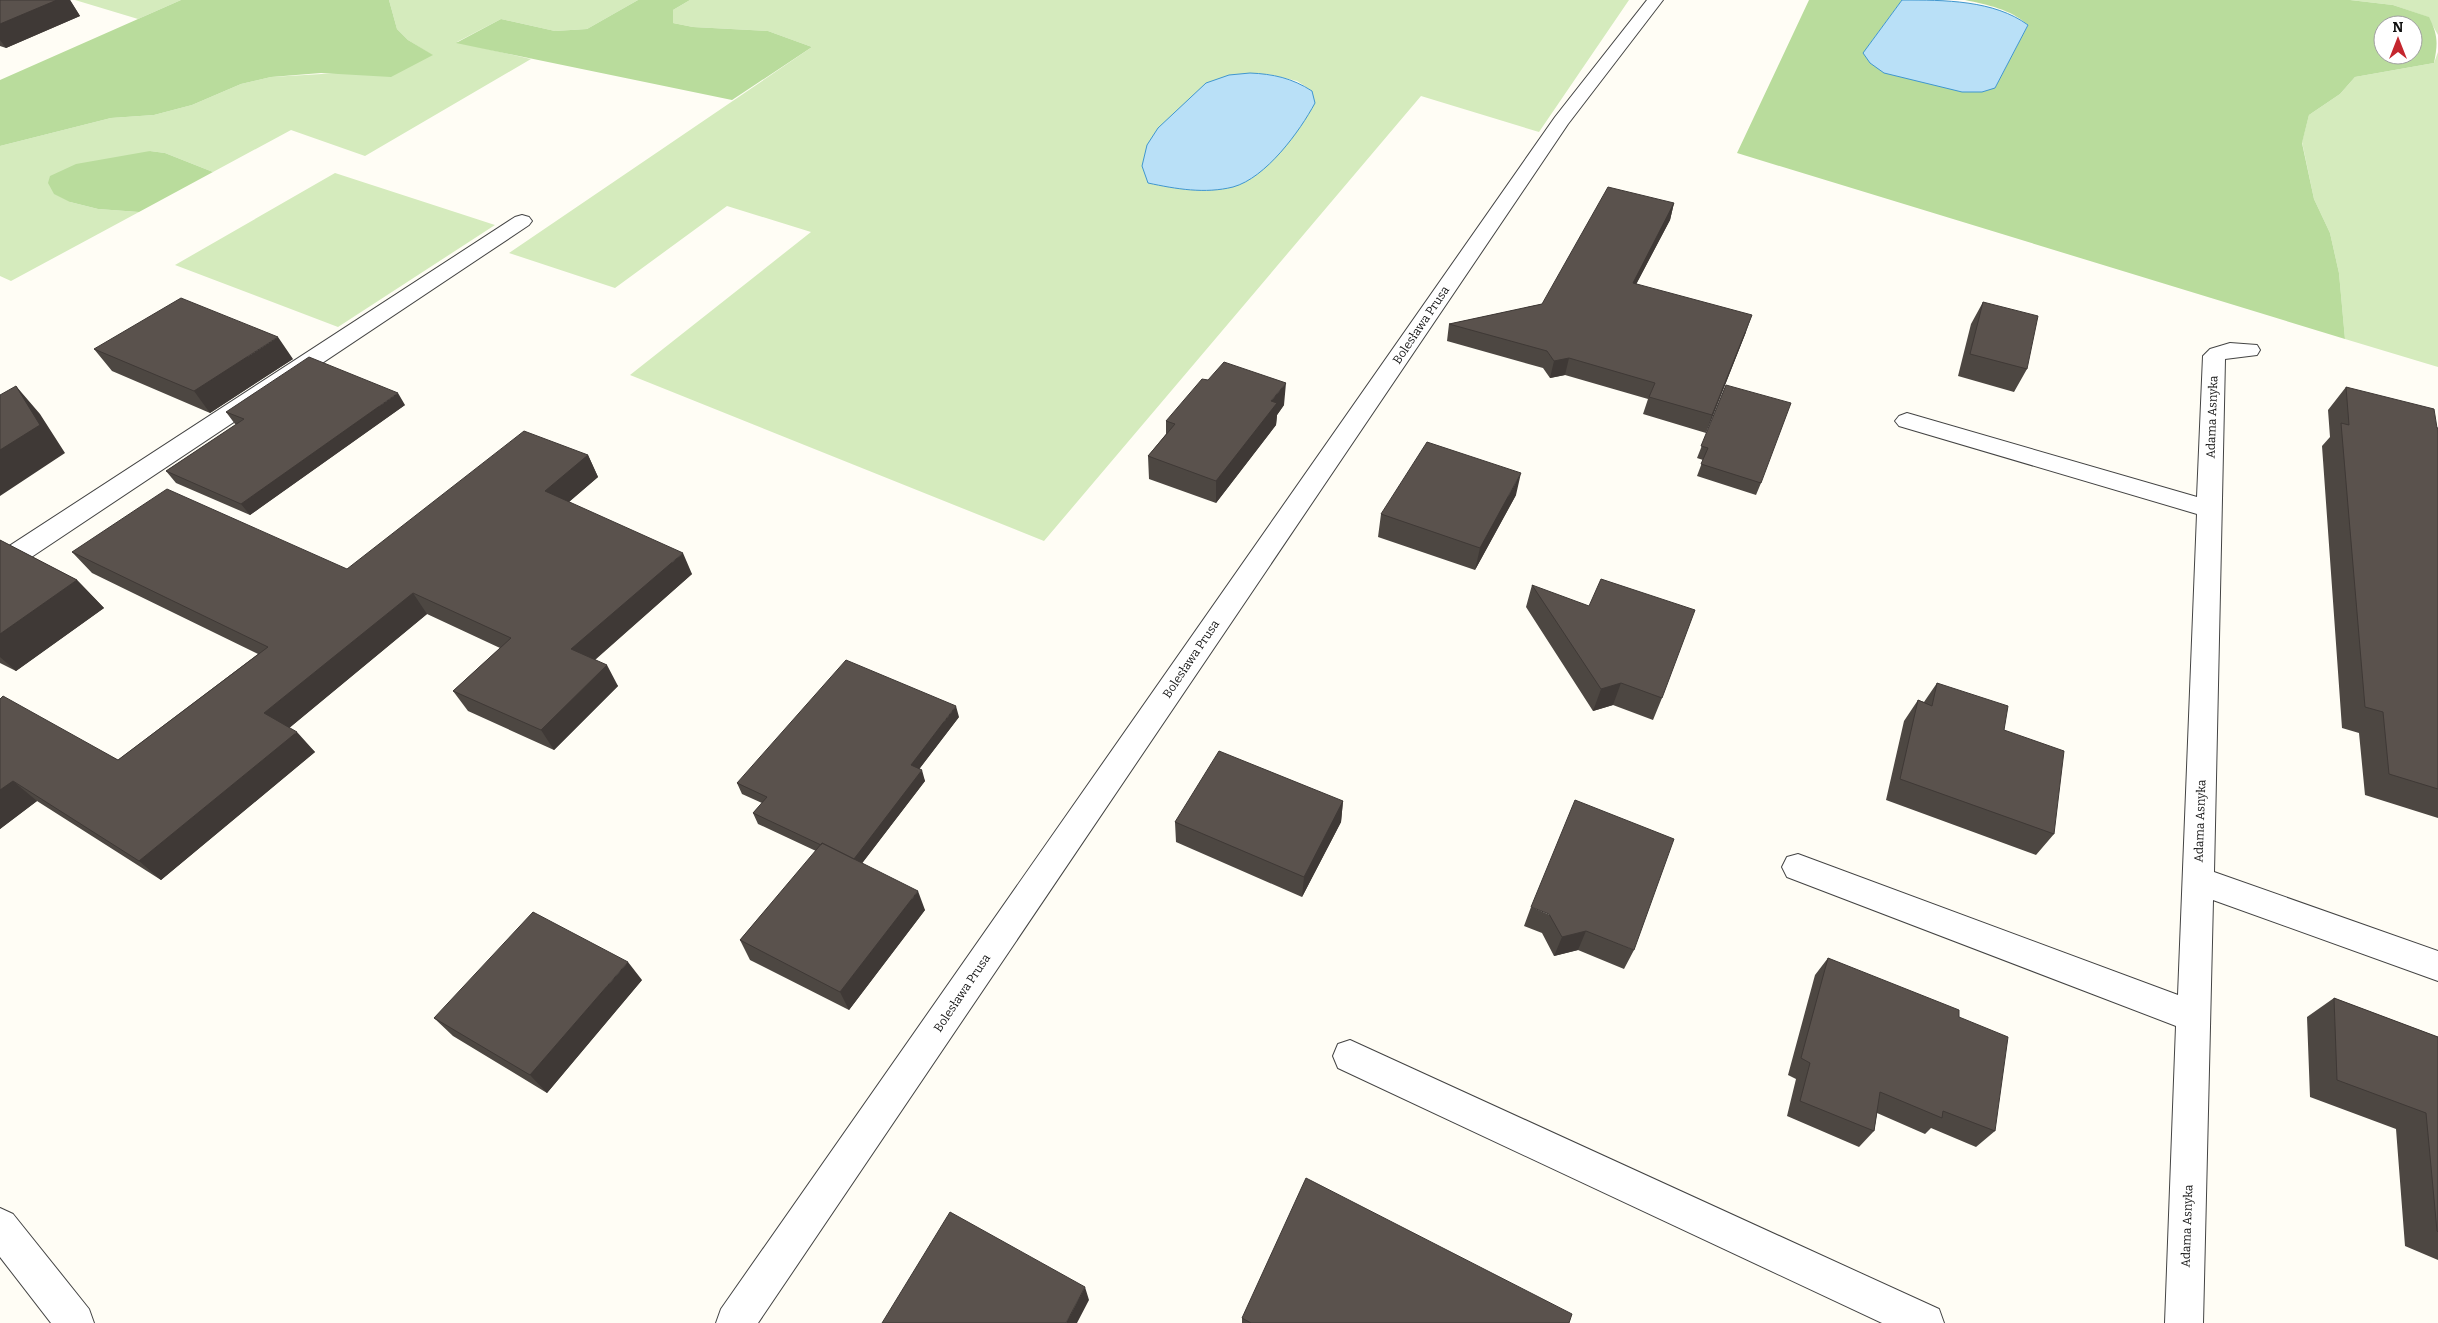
<svg xmlns="http://www.w3.org/2000/svg" width="2438" height="1323" font-family="Bitter,serif">
<style>
.green{fill:#d5ebbd;fill-rule:evenodd}
.forest{fill:#b9dc9c;fill-rule:evenodd}
.water{fill:#b9e0f7;stroke:#3f96cf}
.lines{fill:none;stroke-linecap:round;stroke-linejoin:round}
.minor-casing{stroke:#444;stroke-width:2}
.minor{fill:#fff;fill-rule:evenodd}
.wall{fill:#4d4742}
.shaded-wall{fill:#3f3936}
.building{fill:#5a524d;stroke:#3f3936}
.labels{text-anchor:middle;dominant-baseline:central;stroke-width:5;stroke-linejoin:round;paint-order:stroke}
.street-label{font-size:12px;fill:#111;stroke:#fff}
</style>
<rect width="100%" height="100%" fill="#fffdf5"/>
<path class="green" d="M 75,0 L 181,0 L 138,19 Z
M 389,0 L 638,0 L 587,29 L 555,31 L 501,19 L 457,42 L 531,59 L 365,156 L 291,130 L 213,172 L 165,153 L 150,151 L 70,202 L 98,209 L 139,212 L 11,281 L 0,276 L 0,146 L 111,118 L 154,115 L 192,105 L 241,84 L 271,77 L 339,73 L 432,55 L 408,40 L 397,29 Z
M 690,0 L 1629,0 L 1539,132 L 1421,96 L 1044,541 L 630,375 L 811,232 L 727,206 L 615,288 L 509,253 L 812,47 L 768,31 L 693,27 L 673,23 L 673,10 ZM 1268,74 L 1297,81 L 1312,91 L 1234,186 L 1184,190 Z
M 2350,0 L 2438,0 L 2438,35 L 2428,17 L 2393,5 Z
M 2438,52 L 2438,367 L 2345,339 L 2339,273 L 2330,233 L 2314,199 L 2302,142 L 2309,115 L 2340,94 L 2355,77 L 2434,63 Z
M 335,173 L 495,225 L 338,327 L 175,265 Z"/>
<path class="forest" d="M 181,0 L 389,0 L 397,29 L 408,40 L 433,55 L 391,77 L 321,73 L 271,77 L 241,84 L 192,105 L 154,115 L 111,118 L 0,146 L 0,80 Z
M 638,0 L 690,0 L 673,10 L 673,23 L 693,27 L 768,31 L 812,47 L 732,100 L 456,43 L 501,19 L 555,31 L 587,29 Z
M 1809,0 L 1902,0 L 1868,46 L 1995,88 L 2028,25 C 2010,9 1988,5 1965,0 L 2350,0 L 2393,5 L 2429,17 C 2438,35 2438,43 2434,63 L 2355,77 L 2340,94 L 2309,115 L 2302,143 L 2314,199 L 2330,233 L 2339,273 L 2345,339 L 1737,153 ZM 2383,25 L 2413,25 L 2413,55 L 2383,55 Z
M 150,151 L 165,153 L 213,172 L 139,212 L 98,209 L 70,202 L 54,194 L 48,183 L 50,176 L 76,164 Z"/>
<path class="water" d="M 1902,0 C 1944,0 1994,0 2028,25 L 1995,88 L 1982,92 L 1962,92 L 1884,73 L 1870,63 L 1863,53 Z
M 1250,73 C 1273,74 1292,78 1312,91 L 1315,103 C 1300,131 1266,178 1233,187 C 1205,194 1176,189 1148,183 L 1142,166 L 1147,145 L 1158,128 L 1206,83 L 1229,75 Z"/>
<g class="lines">
<g class="minor-casing">
<path id="minor" d="M 1647,0 L 1663,0 L 1568,124 L 758,1323 L 716,1323 L 721,1309 L 1555,117 Z
M 522,215 L 529,217 L 532,221 L 529,225 L 9,572 L 0,574 L 0,552 L 515,217 Z
M 2230,343 L 2257,345 L 2260,350 L 2257,355 L 2225,359 L 2214,872 L 2438,951 L 2438,981 L 2213,900 L 2203,1323 L 2165,1323 L 2176,1026 L 1787,877 L 1782,867 L 1787,857 L 1798,854 L 2178,995 L 2197,514 L 1899,426 L 1895,421 L 1899,416 L 1907,413 L 2197,497 L 2203,356 L 2210,349 Z
M 1350,1040 L 1939,1309 L 1944,1323 L 1882,1323 L 1338,1068 L 1333,1056 L 1338,1044 Z
M 0,1208 L 13,1214 L 89,1309 L 94,1323 L 51,1323 L 0,1257 Z"/>
</g>
<use href="#minor" class="minor"/>
</g>
<path class="wall" d="M 0,0 L 70,0 L 80,16 L 6,48 L 0,46 Z
M 1674,203 L 1670,220 L 1636,284 L 1746,332 L 1706,433 L 1643,414 L 1648,399 L 1565,375 L 1550,378 L 1543,368 L 1447,341 L 1449,324 L 1542,304 Z
M 1983,302 L 2027,369 L 2014,392 L 1958,376 L 1971,324 Z
M 94,349 L 293,359 L 210,413 L 112,371 Z
M 1726,385 L 1761,483 L 1756,495 L 1697,476 L 1703,460 L 1697,458 Z
M 2346,387 L 2438,428 L 2438,818 L 2365,795 L 2359,733 L 2342,728 L 2322,446 L 2330,437 L 2328,410 Z
M 405,405 L 250,515 L 176,483 L 166,471 L 237,424 L 235,424 L 226,412 Z
M 1284,405 L 1277,415 L 1276,425 L 1216,503 L 1149,479 L 1148,456 L 1166,434 L 1166,421 Z
M 588,455 L 598,477 L 569,502 L 692,574 L 595,660 L 618,686 L 554,750 L 468,711 L 453,691 L 500,648 L 427,614 L 289,728 L 315,752 L 161,880 L 37,801 L 0,829 L 0,699 L 118,760 L 258,654 L 92,573 L 72,552 L 347,569 Z
M 1516,495 L 1475,570 L 1378,537 L 1381,514 Z
M 0,540 L 77,580 L 104,608 L 16,671 L 0,663 Z
M 1532,585 L 1662,698 L 1653,720 L 1613,705 L 1593,711 L 1526,607 Z
M 1937,683 L 2004,730 L 2054,834 L 2036,855 L 1886,800 L 1904,721 L 1918,700 L 1924,702 Z
M 959,717 L 919,769 L 925,781 L 862,863 L 925,910 L 849,1010 L 750,960 L 740,940 L 816,851 L 758,824 L 753,813 L 762,803 L 742,794 L 737,783 Z
M 1343,801 L 1341,822 L 1302,897 L 1176,842 L 1175,822 Z
M 1531,907 L 1634,950 L 1624,969 L 1578,950 L 1554,956 L 1542,933 L 1524,926 Z
M 1828,958 L 1959,1017 L 1995,1131 L 1976,1147 L 1931,1128 L 1925,1134 L 1877,1113 L 1874,1131 L 1859,1147 L 1787,1116 L 1796,1079 L 1788,1075 L 1815,975 Z
M 642,980 L 547,1093 L 453,1036 L 434,1018 Z
M 2334,998 L 2438,1037 L 2438,1260 L 2405,1246 L 2396,1129 L 2310,1097 L 2307,1017 Z
M 1242,1318 L 1569,1323 L 1242,1323 Z"/>
<path class="shaded-wall" d="M 57,0 L 70,0 L 80,16 L 6,48 L 0,40 L 0,24 Z
M 1674,203 L 1670,220 L 1628,300 L 1633,283 Z
M 1752,315 L 1746,332 L 1706,433 L 1712,415 Z
M 278,337 L 293,359 L 210,413 L 194,391 Z
M 1569,358 L 1565,375 L 1550,378 L 1554,361 Z
M 1286,383 L 1284,405 L 1277,415 L 1276,425 L 1216,503 L 1216,481 L 1271,401 Z
M 16,386 L 40,414 L 65,453 L 0,496 L 0,450 Z
M 398,393 L 405,405 L 250,515 L 241,504 Z
M 588,455 L 598,477 L 557,512 L 545,491 Z
M 1521,473 L 1516,495 L 1475,570 L 1480,548 Z
M 683,553 L 692,574 L 583,670 L 571,649 Z
M 77,580 L 104,608 L 16,671 L 0,657 L 0,634 Z
M 413,593 L 427,614 L 282,734 L 264,713 Z
M 607,665 L 618,686 L 554,750 L 541,730 Z
M 1621,683 L 1613,705 L 1593,711 L 1601,689 Z
M 956,706 L 959,717 L 914,776 L 911,765 Z
M 297,732 L 315,752 L 161,880 L 139,861 Z
M 922,770 L 925,781 L 857,870 L 853,859 Z
M 13,781 L 37,801 L 0,829 L 0,790 Z
M 1343,801 L 1341,822 L 1302,897 L 1304,877 Z
M 918,891 L 925,910 L 849,1010 L 840,992 Z
M 1586,931 L 1578,950 L 1554,956 L 1562,937 Z
M 628,962 L 642,980 L 547,1093 L 530,1075 Z
M 1085,1287 L 1089,1300 L 1077,1323 L 1066,1323 Z"/>
<path class="building" d="M 0,0 L 57,0 L 0,24 Z
M 1608,187 L 1674,203 L 1633,283 L 1752,315 L 1712,415 L 1649,397 L 1655,383 L 1569,358 L 1554,361 L 1547,351 L 1449,324 L 1542,304 Z
M 181,298 L 278,337 L 194,391 L 94,349 Z
M 1983,302 L 2038,316 L 2027,369 L 1970,354 Z
M 309,357 L 398,393 L 241,504 L 166,471 L 244,419 L 226,412 Z
M 1224,362 L 1286,383 L 1271,401 L 1277,403 L 1216,481 L 1148,456 L 1175,424 L 1166,421 L 1202,379 L 1208,380 Z
M 1726,385 L 1791,403 L 1761,483 L 1701,464 L 1708,448 L 1701,446 Z
M 16,386 L 40,425 L 0,450 L 0,395 Z
M 2346,387 L 2434,409 L 2437,428 L 2438,428 L 2438,789 L 2389,774 L 2383,712 L 2365,707 L 2341,423 L 2349,425 Z
M 524,431 L 588,455 L 545,491 L 683,553 L 571,649 L 607,665 L 541,730 L 453,691 L 511,638 L 413,593 L 264,713 L 297,732 L 139,861 L 13,781 L 0,790 L 0,699 L 3,696 L 118,760 L 268,647 L 72,552 L 167,489 L 347,569 Z
M 1427,442 L 1521,473 L 1480,548 L 1381,514 Z
M 0,540 L 77,580 L 0,634 Z
M 1601,579 L 1695,610 L 1662,698 L 1621,683 L 1601,689 L 1532,585 L 1589,606 Z
M 846,660 L 956,706 L 911,765 L 922,770 L 854,859 L 822,843 L 821,845 L 753,813 L 767,797 L 737,783 Z
M 1937,683 L 2008,706 L 2004,730 L 2064,751 L 2054,834 L 1900,779 L 1918,700 L 1932,706 Z
M 1219,751 L 1343,801 L 1304,877 L 1175,822 Z
M 1575,800 L 1674,839 L 1634,950 L 1586,931 L 1562,937 L 1549,914 L 1531,907 Z
M 822,843 L 918,891 L 840,992 L 740,940 Z
M 533,912 L 628,962 L 530,1075 L 434,1018 Z
M 1828,958 L 1959,1010 L 1959,1017 L 2008,1037 L 1995,1131 L 1943,1111 L 1942,1118 L 1880,1092 L 1874,1131 L 1800,1101 L 1810,1063 L 1801,1058 Z
M 2334,998 L 2438,1037 L 2438,1232 L 2437,1231 L 2426,1113 L 2337,1080 Z
M 1306,1178 L 1572,1314 L 1569,1323 L 1251,1323 L 1242,1318 Z
M 950,1212 L 1085,1287 L 1066,1323 L 882,1323 Z"/>
<g class="labels">
<g class="street-label">
<text transform="translate(1421 325) rotate(-56)">Bolesława Prusa</text>
<text transform="translate(2212 417) rotate(-88)">Adama Asnyka</text>
<text transform="translate(1191 659) rotate(-56)">Bolesława Prusa</text>
<text transform="translate(2200 821) rotate(-88)">Adama Asnyka</text>
<text transform="translate(962 993) rotate(-56)">Bolesława Prusa</text>
<text transform="translate(2187 1226) rotate(-88)">Adama Asnyka</text>
</g>
</g>
<g transform="translate(2398 40)"><circle r="24" fill="#ffffff" stroke="#a0a0a0"/>
<path d="M0-4L9 19L0 12L-9 19Z" fill="#c4262e"/>
<text y="-8" font-size="14" font-weight="bold" text-anchor="middle" fill="#111111">N</text>
</g>
</svg>
